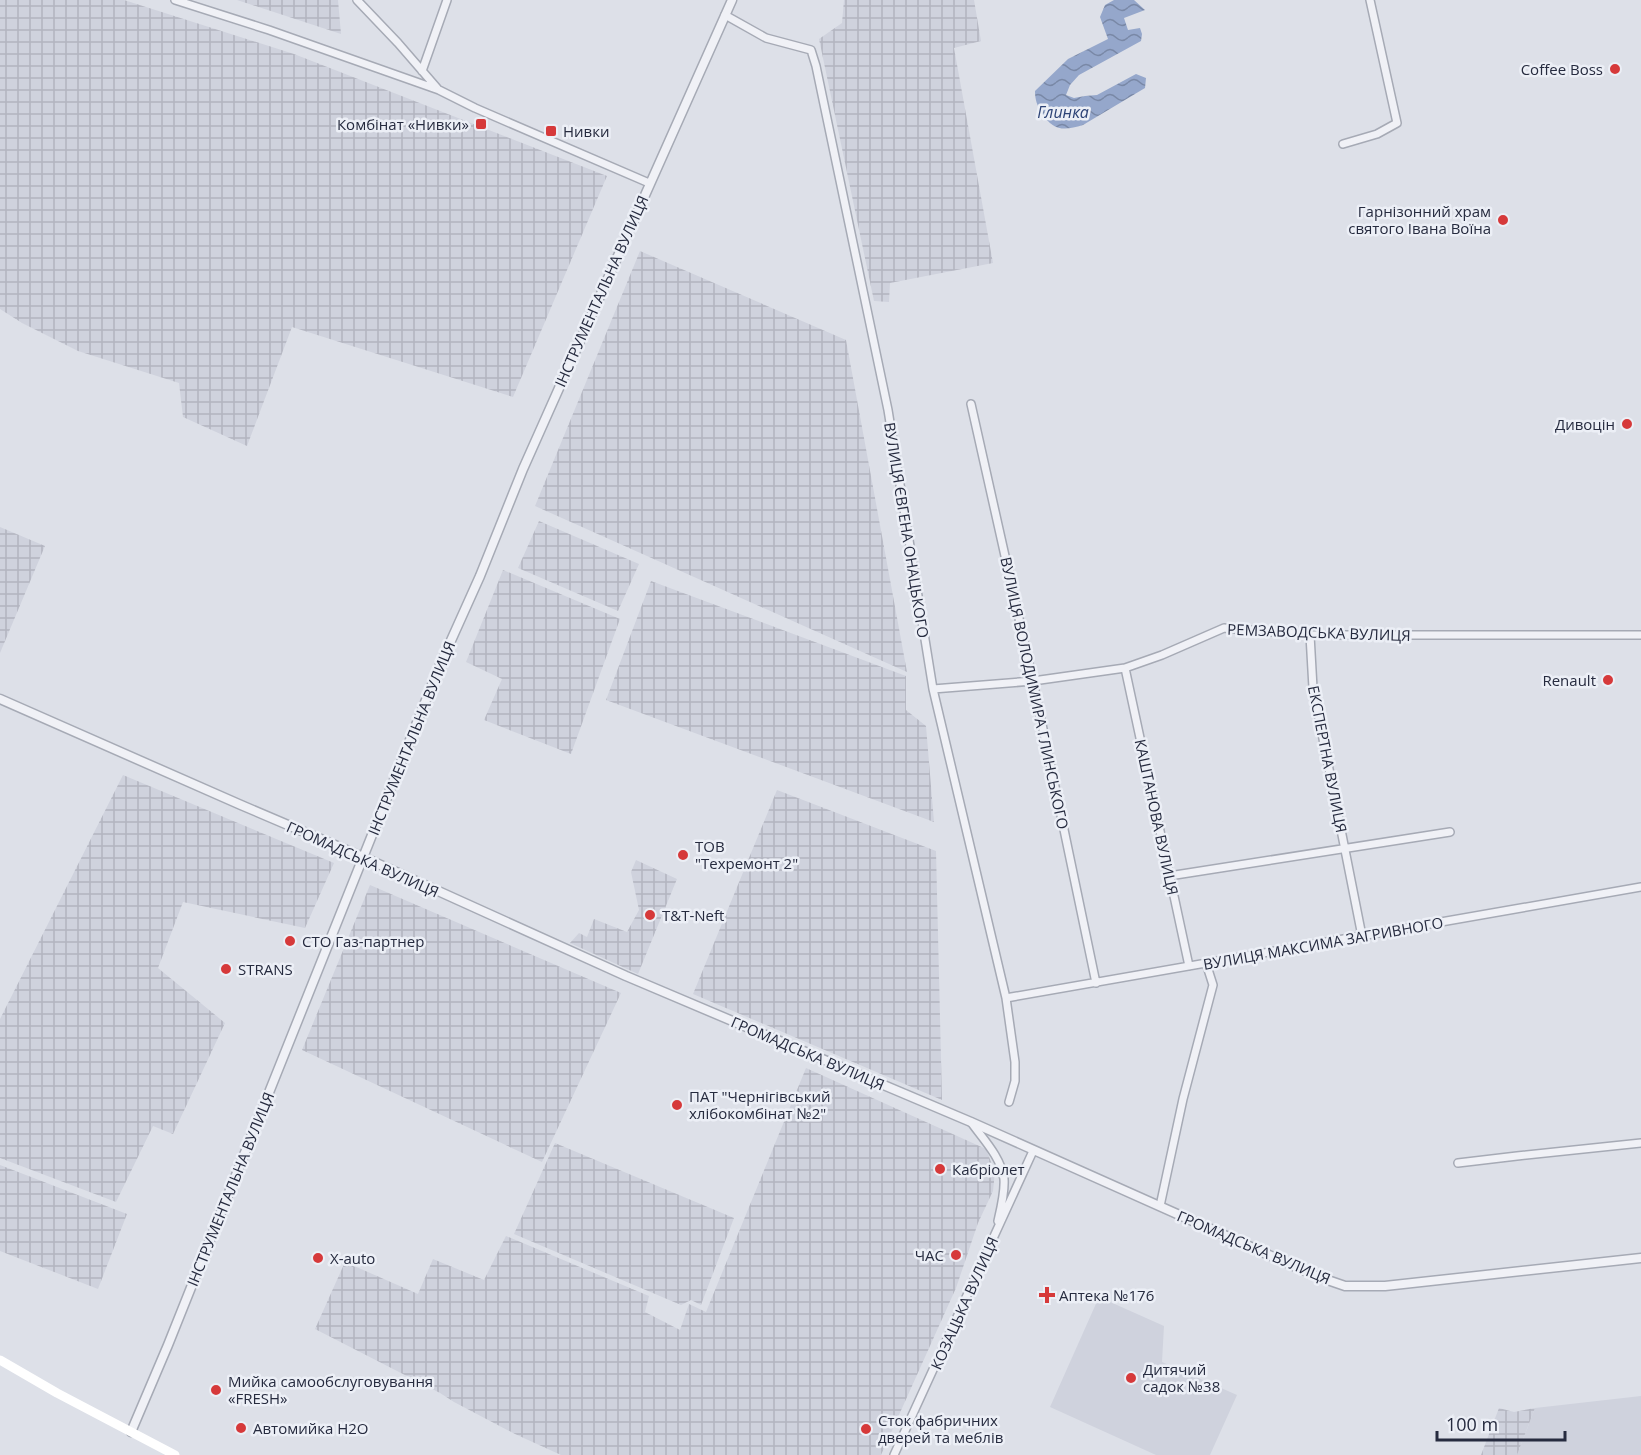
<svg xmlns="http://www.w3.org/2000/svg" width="1641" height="1455" font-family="'Open Sans',sans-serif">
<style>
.built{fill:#cfd2dd}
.industrial{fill:url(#industrial-grid)}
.water{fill:url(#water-waves)}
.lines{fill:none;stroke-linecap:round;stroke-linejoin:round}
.minor-casing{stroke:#a6aab5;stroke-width:10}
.tertiary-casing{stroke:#a6aab5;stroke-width:11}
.minor{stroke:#f0f1f6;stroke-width:7}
.tertiary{stroke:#f0f1f6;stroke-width:8}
.secondary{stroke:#fff;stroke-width:9}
.poi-dot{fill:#d6393a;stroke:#eceff6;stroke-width:2}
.labels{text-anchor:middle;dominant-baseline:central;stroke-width:5;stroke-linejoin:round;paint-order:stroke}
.poi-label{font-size:15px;fill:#262b3f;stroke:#eceff6;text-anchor:start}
.street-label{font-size:15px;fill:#262b3f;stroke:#eceff6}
.water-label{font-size:16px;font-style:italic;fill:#2d4376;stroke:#eceff6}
</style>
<defs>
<pattern id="industrial-grid" width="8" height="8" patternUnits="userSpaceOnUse" patternTransform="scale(1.5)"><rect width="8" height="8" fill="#cfd2dd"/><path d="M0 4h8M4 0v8" fill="none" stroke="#b2b4bf"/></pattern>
<pattern id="water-waves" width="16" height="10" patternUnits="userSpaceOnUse" patternTransform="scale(1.5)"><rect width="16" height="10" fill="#95a7cb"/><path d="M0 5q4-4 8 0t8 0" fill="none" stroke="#7988a6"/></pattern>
</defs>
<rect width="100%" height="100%" fill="#dde0e8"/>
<path class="built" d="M 1099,1297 L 1164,1326 L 1162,1362 L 1237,1395 L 1210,1455 L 1156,1455 L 1050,1407 Z
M 1641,1396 L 1641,1455 L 1517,1455 L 1535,1408 Z"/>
<path class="industrial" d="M 0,0 L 124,0 L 294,54 L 607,176 L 513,397 L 292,327 L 247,446 L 183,417 L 179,383 L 78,351 L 22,323 L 0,309 Z
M 237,0 L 338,0 L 341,34 Z
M 844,0 L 974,0 L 981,41 L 954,48 L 993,263 L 890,283 L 889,302 L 874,301 L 819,39 L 842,23 Z
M 640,251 L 846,340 L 907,672 L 535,506 Z
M 539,521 L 639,564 L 618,611 L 518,568 Z
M 0,527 L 45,546 L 0,653 Z
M 503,570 L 620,619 L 571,754 L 484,720 L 502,679 L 466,662 Z
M 651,581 L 906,676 L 906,710 L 926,726 L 934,822 L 606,700 Z
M 123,775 L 334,863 L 305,928 L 183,902 L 158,968 L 225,1023 L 173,1134 L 153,1126 L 116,1202 L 0,1158 L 0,1019 Z
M 777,790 L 936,851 L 942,1100 L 693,994 Z
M 636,860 L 677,879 L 638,974 L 570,943 L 579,933 L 587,937 L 594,919 L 627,932 L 639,910 L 631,872 Z
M 370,885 L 621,993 L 542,1162 L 302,1050 Z
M 806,1068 L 986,1149 L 995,1172 L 993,1191 L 978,1223 L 956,1288 L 881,1455 L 561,1455 L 515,1434 L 454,1402 L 440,1393 L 315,1329 L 345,1262 L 418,1294 L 433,1259 L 484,1280 L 506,1236 L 649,1296 L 645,1312 L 680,1330 L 689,1304 L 706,1312 Z
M 555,1143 L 734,1218 L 701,1305 L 691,1300 L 681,1305 L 514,1234 Z
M 0,1165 L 127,1214 L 98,1289 L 0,1251 Z
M 1499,1408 L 1514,1412 L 1535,1408 L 1517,1455 L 1481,1455 Z"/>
<path class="water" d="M 1114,0 L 1134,0 L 1145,10 L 1124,18 L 1128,30 L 1140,28 L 1142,34 L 1141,41 L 1079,75 L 1070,85 L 1066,95 L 1074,98 L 1085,96 L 1097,95 L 1136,74 L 1146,78 L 1145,88 L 1083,125 C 1064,131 1053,131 1042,113 C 1037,105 1035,100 1035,91 L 1068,59 L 1108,39 L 1100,17 L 1105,5 Z"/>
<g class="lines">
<g class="minor-casing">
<path id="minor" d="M 175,0 L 269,30 L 439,90 L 475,108 L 649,183
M 357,0 L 398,43 L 437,88
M 725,15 L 766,38 L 811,50 L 816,66 L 888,410 L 933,689 L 1006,998 L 1015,1062 L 1015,1081 L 1009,1102
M 422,71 L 447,0
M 1343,144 L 1377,134 L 1397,123 L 1370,0
M 971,404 L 1033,681 L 1096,983
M 1310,635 L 1313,688 L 1362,936
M 1125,668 L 1189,966
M 933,689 L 1033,681 L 1125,668 L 1162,655 L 1224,628 L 1310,635 L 1641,635
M 1169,876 L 1450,832
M 1006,998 L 1641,887
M 971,1122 C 983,1139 1001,1157 1004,1179 C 1005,1192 1001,1208 998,1221
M 1458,1163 L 1517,1156 L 1641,1143
M 1160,1206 L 1183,1099 L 1213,985 L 1206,963
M 894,1455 L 1033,1151"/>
</g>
<g class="tertiary-casing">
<path id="tertiary" d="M 0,699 L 241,805 L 363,857 L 626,976 L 971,1122 L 1316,1276 L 1345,1286 L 1385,1286 L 1641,1258
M 131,1432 L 168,1345 L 440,665 L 480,576 L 523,469 L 732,0"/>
</g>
<use href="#minor" class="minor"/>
<use href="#tertiary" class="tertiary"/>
<path class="secondary" d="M 0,1360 L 57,1393 L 175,1455"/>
</g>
<g class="poi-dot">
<circle cx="1615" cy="69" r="6"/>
<rect x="475" y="118" width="12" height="12" rx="3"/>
<rect x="545" y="125" width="12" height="12" rx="3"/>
<circle cx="1503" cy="220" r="6"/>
<circle cx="1627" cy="424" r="6"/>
<circle cx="1608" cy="680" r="6"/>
<circle cx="683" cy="855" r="6"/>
<circle cx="650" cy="915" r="6"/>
<circle cx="290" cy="941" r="6"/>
<circle cx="226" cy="969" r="6"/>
<circle cx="677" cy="1105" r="6"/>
<circle cx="940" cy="1169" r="6"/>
<circle cx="956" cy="1255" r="6"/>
<circle cx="318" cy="1258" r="6"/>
<path d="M1044 1286h6v6h6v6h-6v6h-6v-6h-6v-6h6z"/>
<circle cx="1131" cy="1378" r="6"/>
<circle cx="216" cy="1390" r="6"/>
<circle cx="241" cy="1428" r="6"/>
<circle cx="866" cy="1429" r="6"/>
</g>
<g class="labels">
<g class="poi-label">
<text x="1603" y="69" text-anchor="end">Coffee Boss</text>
<text x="469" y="124" text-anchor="end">Комбінат «Нивки»</text>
<text x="563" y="131">Нивки</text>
<text x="1491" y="211" text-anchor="end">Гарнізонний храм<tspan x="1491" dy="17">святого Івана Воїна</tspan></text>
<text x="1615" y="424" text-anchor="end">Дивоцін</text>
<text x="1596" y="680" text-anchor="end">Renault</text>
<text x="695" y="846">ТОВ<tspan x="695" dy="17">"Техремонт 2"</tspan></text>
<text x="662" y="915">T&amp;T-Neft</text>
<text x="302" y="941">СТО Газ-партнер</text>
<text x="238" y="969">STRANS</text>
<text x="689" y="1096">ПАТ "Чернігівський<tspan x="689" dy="17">хлібокомбінат №2"</tspan></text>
<text x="952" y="1169">Кабріолет</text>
<text x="944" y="1255" text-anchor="end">ЧАС</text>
<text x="330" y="1258">X-auto</text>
<text x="1059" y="1295">Аптека №176</text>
<text x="1143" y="1369">Дитячий<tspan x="1143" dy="17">садок №38</tspan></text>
<text x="228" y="1381">Мийка самообслуговування<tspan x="228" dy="17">«FRESH»</tspan></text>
<text x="878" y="1420">Сток фабричних<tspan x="878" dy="17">дверей та меблів</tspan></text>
<text x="253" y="1428">Автомийка H2O</text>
</g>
<g class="street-label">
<text transform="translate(601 291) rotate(-66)">ІНСТРУМЕНТАЛЬНА ВУЛИЦЯ</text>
<text transform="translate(907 530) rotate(81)">ВУЛИЦЯ ЄВГЕНА ОНАЦЬКОГО</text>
<text transform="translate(1319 632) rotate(2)">РЕМЗАВОДСЬКА ВУЛИЦЯ</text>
<text transform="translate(1035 693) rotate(78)">ВУЛИЦЯ ВОЛОДИМИРА ГЛИНСЬКОГО</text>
<text transform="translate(411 738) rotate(-68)">ІНСТРУМЕНТАЛЬНА ВУЛИЦЯ</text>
<text transform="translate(1328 759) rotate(79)">ЕКСПЕРТНА ВУЛИЦЯ</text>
<text transform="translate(1157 817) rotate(78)">КАШТАНОВА ВУЛИЦЯ</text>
<text transform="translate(363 859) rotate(24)">ГРОМАДСЬКА ВУЛИЦЯ</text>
<text transform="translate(1323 943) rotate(-10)">ВУЛИЦЯ МАКСИМА ЗАГРИВНОГО</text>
<text transform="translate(808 1053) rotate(23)">ГРОМАДСЬКА ВУЛИЦЯ</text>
<text transform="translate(230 1189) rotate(-68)">ІНСТРУМЕНТАЛЬНА ВУЛИЦЯ</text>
<text transform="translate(1254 1247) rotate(23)">ГРОМАДСЬКА ВУЛИЦЯ</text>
<text transform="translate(964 1303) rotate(-66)">КОЗАЦЬКА ВУЛИЦЯ</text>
</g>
<g class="water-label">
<text x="1063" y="112">Глинка</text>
</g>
</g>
<path d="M1437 1431v9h128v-9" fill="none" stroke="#262b3f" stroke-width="3"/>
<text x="1446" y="1431" font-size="18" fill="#262b3f" stroke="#eceff6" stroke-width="4.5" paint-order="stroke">100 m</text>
</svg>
